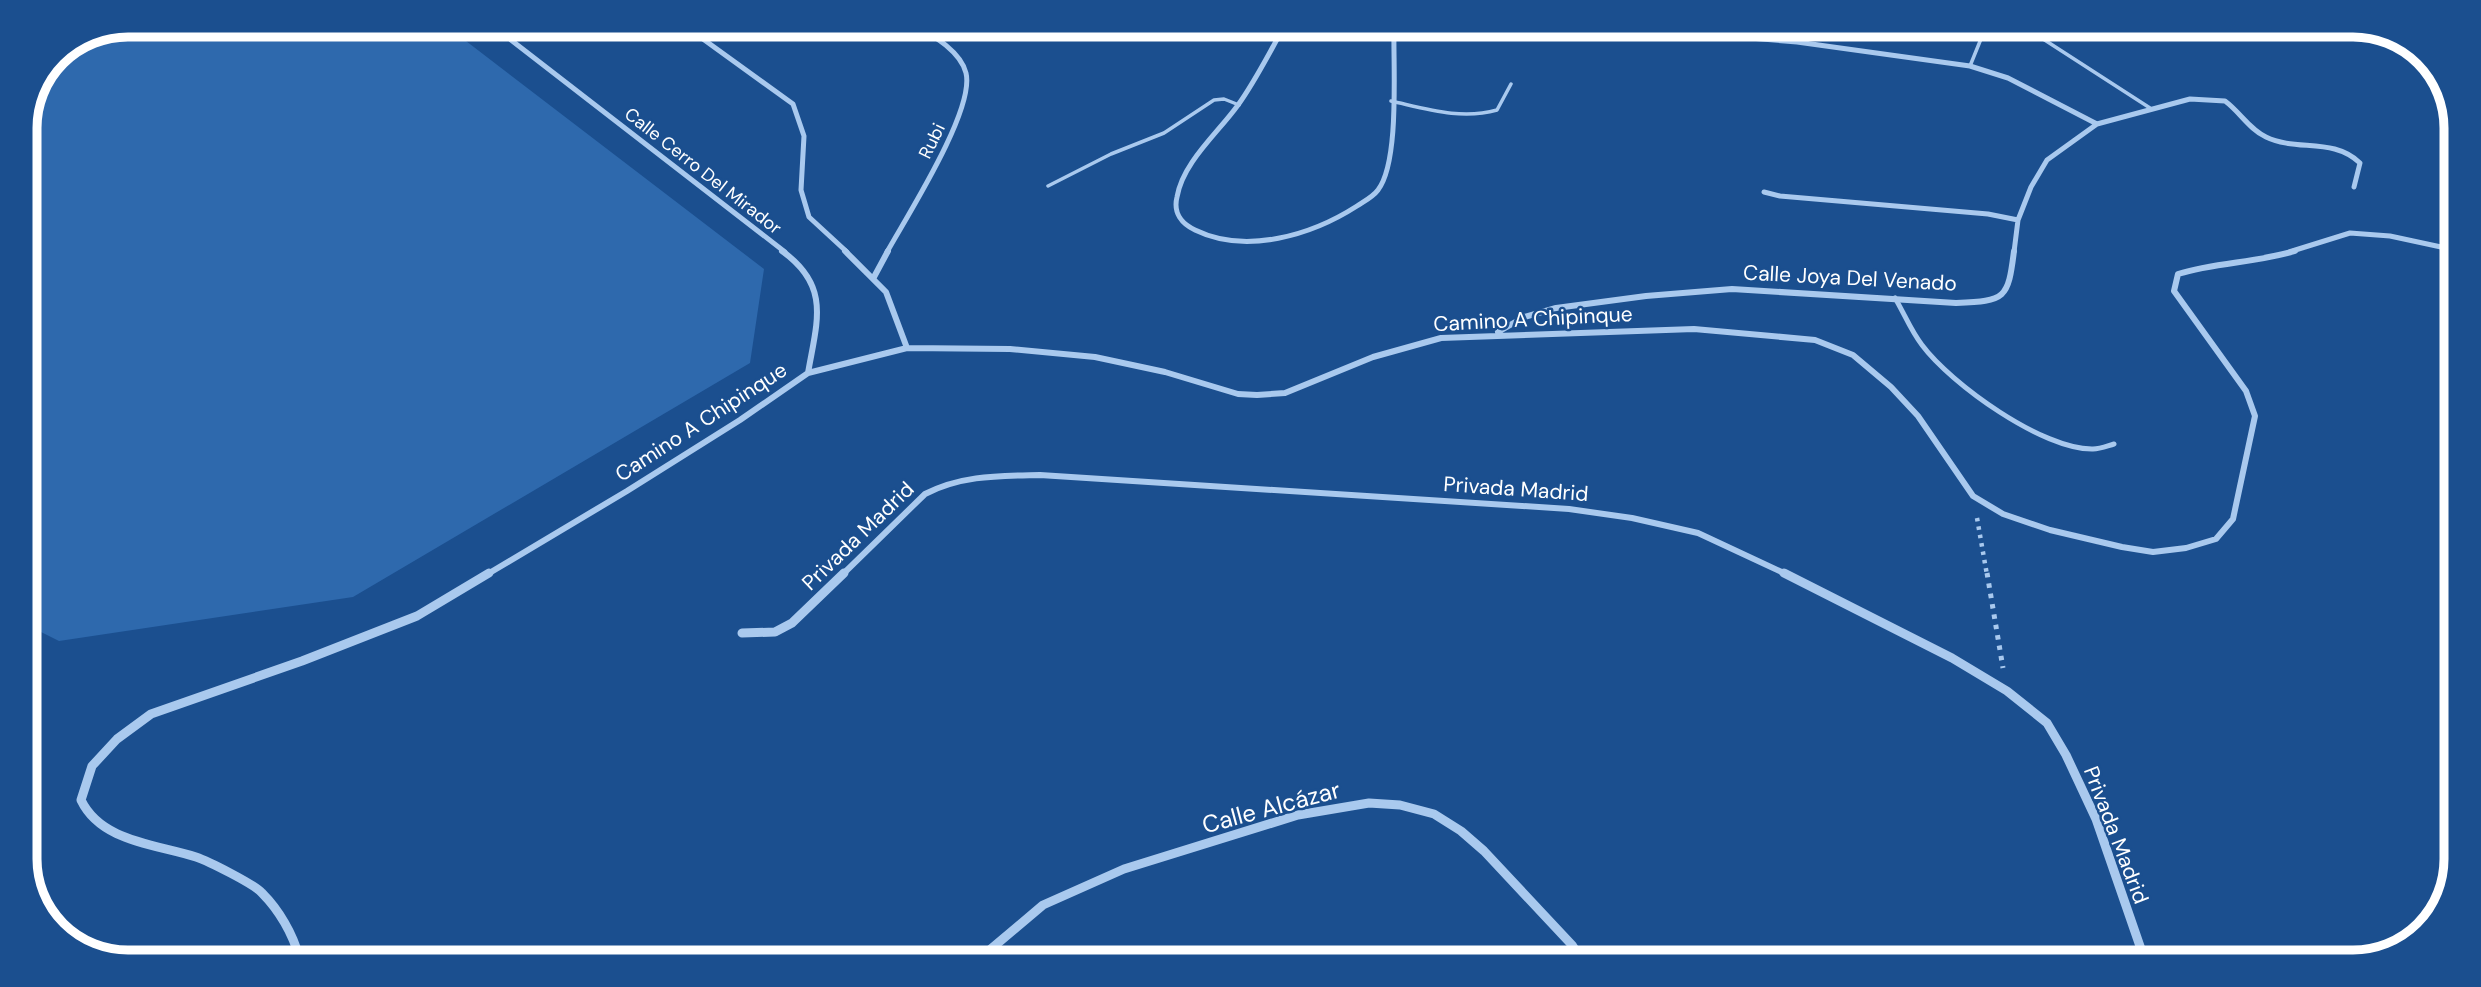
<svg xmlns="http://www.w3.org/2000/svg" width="2481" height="987" font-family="'DM Sans',sans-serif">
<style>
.green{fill:#2e69ad}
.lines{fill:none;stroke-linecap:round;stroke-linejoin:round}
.path-far1{stroke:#a9c9ee;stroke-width:4.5;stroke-dasharray:3.5 5;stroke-linecap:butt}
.path{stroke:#a9c9ee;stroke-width:5;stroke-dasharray:4.5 6;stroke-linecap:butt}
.lane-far1{stroke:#a9c9ee;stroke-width:3.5}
.lane{stroke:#a9c9ee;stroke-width:5}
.street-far2{stroke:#a9c9ee;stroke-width:5}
.street-far1{stroke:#a9c9ee;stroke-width:6}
.street{stroke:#a9c9ee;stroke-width:9}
.labels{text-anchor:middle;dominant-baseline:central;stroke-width:5;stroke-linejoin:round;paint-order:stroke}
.far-street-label{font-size:18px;fill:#fff;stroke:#1b4f8f}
.street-label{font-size:21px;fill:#fff;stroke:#1b4f8f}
.near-street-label{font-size:24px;fill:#fff;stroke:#1b4f8f}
.rim{fill:none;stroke:#fff;stroke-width:9}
</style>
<rect width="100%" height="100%" fill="#1b4f8f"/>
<path class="green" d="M 128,25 L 387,25 L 388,30 L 466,41 L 764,269 L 750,363 L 353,597 L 59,641 L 25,624 L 25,122 L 55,55 Z"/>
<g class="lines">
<path class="path-far1" d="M 1977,518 L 1987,575"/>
<path class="path" d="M 1987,573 L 2003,668"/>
<path class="lane-far1" d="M 2040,37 L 2150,108
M 1970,66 L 1985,29
M 1391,101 C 1427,109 1461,120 1497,110 L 1511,84
M 1048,186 L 1111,154 L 1164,133 L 1214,100 L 1224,99 L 1239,105"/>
<path class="lane" d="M 1895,298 C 1904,313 1911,331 1922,345 C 1951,384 2043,450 2093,449 C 2100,449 2107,446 2114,444"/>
<path class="street-far2" d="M 507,25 L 511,40 L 785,252
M 685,26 L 793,104 L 804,136 L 801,190 L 809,217 L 847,252
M 1284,27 C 1269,53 1256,80 1238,105 C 1218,133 1183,162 1177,197 C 1173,213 1182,224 1195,230 C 1246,255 1312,235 1357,206 C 1363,202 1373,197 1378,190 C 1400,161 1393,66 1394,28
M 1629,28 L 1797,42 L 1970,66 L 2008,78 L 2097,124
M 1774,29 L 1794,40
M 1764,192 L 1780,196 L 1988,214 L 2018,220
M 887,252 C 907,216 975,110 966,73 C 961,52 934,36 917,26
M 2014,252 L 2018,220 L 2031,187 L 2047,160 L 2097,124 L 2190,99 L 2225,101 C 2240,112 2249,129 2266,137 C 2297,152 2333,137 2360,163 L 2354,187
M 2289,252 L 2350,233 L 2390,236 L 2455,250"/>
<path class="street-far1" d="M 782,251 C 831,286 817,321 808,373
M 845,251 L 886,292 L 907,348
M 874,277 L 888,251
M 1498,332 L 1524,317 L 1556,308 L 1646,296 L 1732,289 L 1956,303 C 2006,301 2008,299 2014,251
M 486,575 L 627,491 L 740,420 L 808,373 L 907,348 L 1010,349 L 1095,357 L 1165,372 L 1238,394 L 1257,395 L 1285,393 L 1373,357 L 1441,338 L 1694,329 L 1815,340 L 1853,355 L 1891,387 L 1918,416 L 1973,496 L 2003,514 L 2050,530 L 2122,547 L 2153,552 L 2186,548 L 2216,539 L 2233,519 L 2255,416 L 2246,391 L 2174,291 L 2178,274 C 2216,262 2256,263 2295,251
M 842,575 L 925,494 C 962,475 999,476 1040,475 L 1569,509 L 1632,518 L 1698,533 L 1788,575"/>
<path class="street" d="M 1784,573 L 1952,658 L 2007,691 L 2047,723 L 2066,755 L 2096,819 L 2142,952
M 742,633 L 775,632 L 792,623 L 844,573
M 299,957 C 293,934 279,910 262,893 C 254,884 208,861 196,857 C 156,844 101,842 81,800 L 92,766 L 117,739 L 151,714 L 302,661 L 417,616 L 489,573
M 979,959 L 1043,905 L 1124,869 L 1298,815 L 1369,803 L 1400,805 L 1434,814 L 1461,831 L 1484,851 L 1572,945 L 1582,961
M 2106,962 L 2142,952 L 2177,962"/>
</g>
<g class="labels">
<g class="far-street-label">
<text transform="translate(932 141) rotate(-64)">Rubi</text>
<text transform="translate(703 171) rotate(38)">Calle Cerro Del Mirador</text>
</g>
<g class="street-label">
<text transform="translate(1850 278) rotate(3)">Calle Joya Del Venado</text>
<text transform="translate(1533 319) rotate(-3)">Camino A Chipinque</text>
<text transform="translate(701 422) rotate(-33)">Camino A Chipinque</text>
<text transform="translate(1516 489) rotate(4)">Privada Madrid</text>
<text transform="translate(858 536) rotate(-44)">Privada Madrid</text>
<text transform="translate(2116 835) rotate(69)">Privada Madrid</text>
</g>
<g class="near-street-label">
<text transform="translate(1271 807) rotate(-15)">Calle Alcázar</text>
</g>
</g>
<path d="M0 0H2481V987H0ZM128 37H2353A91 91 0 0 1 2444 128V859A91 91 0 0 1 2353 950H128A91 91 0 0 1 37 859V128A91 91 0 0 1 128 37Z" fill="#1b4f8f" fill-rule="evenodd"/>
<path class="rim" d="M128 37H2353A91 91 0 0 1 2444 128V859A91 91 0 0 1 2353 950H128A91 91 0 0 1 37 859V128A91 91 0 0 1 128 37Z"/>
</svg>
